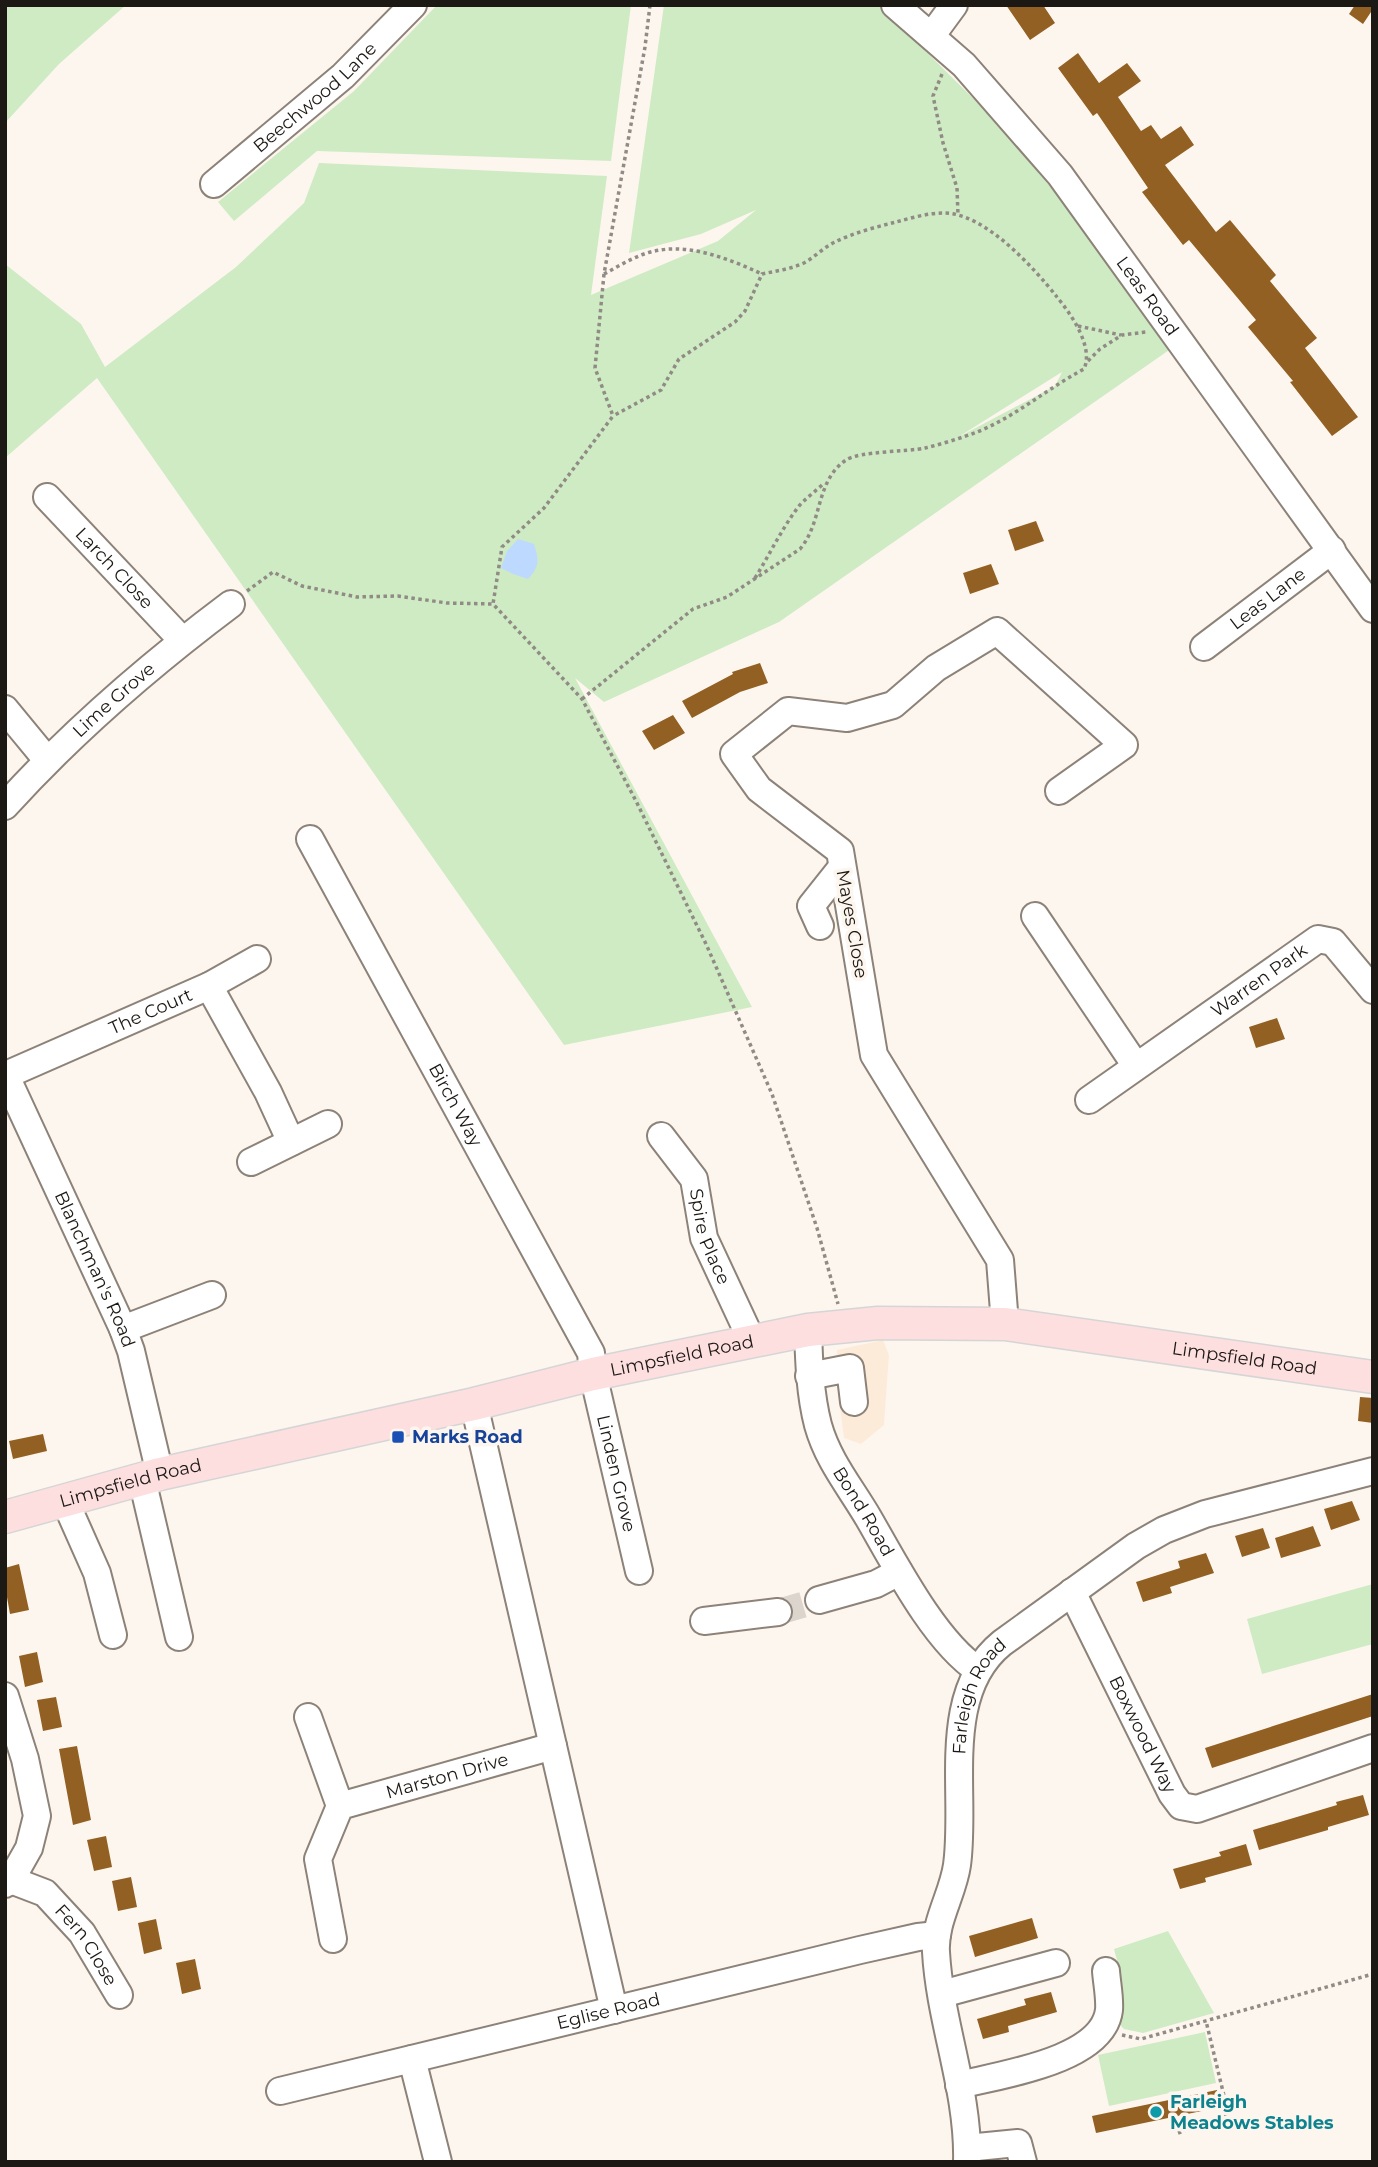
<svg xmlns="http://www.w3.org/2000/svg" width="1378" height="2167" font-family="Montserrat,sans-serif">
<style>
.built{fill:#fdebda}
.green{fill:#cfebc3;fill-rule:evenodd}
.water{fill:#bdd9ff}
.building{fill:#926022}
.lines{fill:none;stroke-linecap:round;stroke-linejoin:round}
.minor-tunnel{stroke:#dbd5ce;stroke-width:26;stroke-dasharray:26 13;stroke-linecap:butt}
.minor-casing{stroke:#8d8278;stroke-width:30}
.major-casing{stroke:#d6d5d5;stroke-width:35}
.path{stroke:#908b85;stroke-width:3.5;stroke-dasharray:3.5 3.5;stroke-linecap:butt}
.minor{stroke:#fff;stroke-width:26}
.major{stroke:#fddfe0;stroke-width:32}
.transit-dot{fill:#1a4fb4;stroke:#fdf6ef;stroke-width:2.5}
.culture-dot{fill:#0f9aa8;stroke:#fdf6ef;stroke-width:2.5}
.labels{text-anchor:middle;dominant-baseline:central;stroke-width:7;stroke-linejoin:round;paint-order:stroke}
.street-label{font-size:18px;fill:#1c1814;stroke:#fdf6ef}
.transit-label{font-size:18px;font-weight:bold;fill:#164399;stroke:#fdf6ef;text-anchor:start}
.culture-label{font-size:18px;font-weight:bold;fill:#0d838f;stroke:#fdf6ef;text-anchor:start}
</style>
<rect width="100%" height="100%" fill="#fdf6ef"/>
<path class="built" d="M 883,1340 L 889,1355 L 884,1425 L 861,1444 L 844,1438 L 837,1384 L 837,1350 Z"/>
<path class="green" d="M 5,5 L 126,5 L 59,64 L 5,123 Z
M 437,5 L 631,5 L 611,161 L 317,151 L 234,221 L 218,202 L 354,91 Z
M 664,5 L 879,5 L 988,113 L 1073,214 L 1172,348 L 779,622 L 604,702 L 575,678 L 752,1007 L 564,1045 L 97,378 L 5,458 L 5,264 L 81,324 L 105,367 L 236,267 L 304,203 L 319,163 L 607,176 L 591,295 L 718,241 L 756,210 L 701,234 L 629,253 ZM 1062,372 L 1055,386 L 951,441 L 952,441 Z
M 1373,1584 L 1373,1644 L 1262,1674 L 1247,1619 Z
M 1168,1931 L 1214,2013 L 1143,2033 L 1124,2029 L 1116,2021 L 1118,1964 L 1114,1949 Z
M 1205,2032 L 1216,2083 L 1109,2106 L 1098,2055 Z"/>
<path class="water" d="M 518,539 L 534,544 C 539,560 540,566 528,579 L 513,574 L 501,568 L 507,551 Z"/>
<path class="building" d="M 1006,5 L 1043,5 L 1055,23 L 1030,40 Z
M 1355,5 L 1373,5 L 1373,9 L 1363,24 L 1349,14 Z
M 1078,53 L 1099,83 L 1127,63 L 1141,81 L 1118,97 L 1141,131 L 1151,125 L 1161,139 L 1181,126 L 1194,145 L 1165,165 L 1216,232 L 1230,220 L 1276,275 L 1270,281 L 1317,338 L 1305,348 L 1358,417 L 1332,436 L 1290,382 L 1293,381 L 1248,327 L 1256,320 L 1189,240 L 1183,245 L 1142,192 L 1148,188 L 1097,113 L 1093,116 L 1058,68 Z
M 1036,521 L 1044,541 L 1015,551 L 1008,530 Z
M 991,564 L 999,584 L 970,594 L 963,573 Z
M 760,663 L 768,683 L 740,692 L 692,718 L 682,701 L 733,674 L 732,672 Z
M 673,715 L 685,733 L 654,750 L 642,731 Z
M 1277,1018 L 1285,1039 L 1256,1048 L 1249,1027 Z
M 1360,1397 L 1373,1398 L 1373,1423 L 1358,1421 Z
M 43,1434 L 47,1451 L 13,1459 L 9,1441 Z
M 1352,1501 L 1360,1520 L 1331,1530 L 1324,1509 Z
M 1313,1526 L 1321,1546 L 1281,1558 L 1275,1538 Z
M 1263,1528 L 1270,1548 L 1242,1557 L 1235,1536 Z
M 1206,1553 L 1214,1573 L 1170,1587 L 1172,1593 L 1143,1602 L 1136,1582 L 1180,1568 L 1178,1561 Z
M 19,1564 L 29,1610 L 10,1614 L 5,1586 L 5,1568 Z
M 37,1652 L 43,1682 L 25,1687 L 19,1656 Z
M 1373,1694 L 1373,1716 L 1212,1768 L 1205,1748 Z
M 56,1697 L 62,1727 L 43,1731 L 37,1700 Z
M 77,1746 L 91,1820 L 73,1825 L 59,1749 Z
M 1363,1795 L 1369,1815 L 1328,1827 L 1328,1830 L 1259,1850 L 1253,1830 L 1337,1805 L 1336,1802 Z
M 106,1836 L 112,1867 L 94,1871 L 87,1840 Z
M 1246,1844 L 1252,1865 L 1205,1878 L 1206,1882 L 1180,1889 L 1173,1869 L 1221,1856 L 1219,1852 Z
M 131,1877 L 137,1907 L 118,1911 L 112,1881 Z
M 1032,1918 L 1038,1938 L 975,1957 L 969,1936 Z
M 156,1919 L 162,1949 L 144,1954 L 138,1923 Z
M 195,1959 L 201,1989 L 182,1994 L 176,1963 Z
M 1051,1992 L 1057,2012 L 1008,2026 L 1009,2032 L 983,2039 L 977,2019 L 1026,2005 L 1024,1999 Z
M 1217,2090 L 1221,2107 L 1096,2133 L 1092,2116 Z"/>
<g class="lines">
<path class="minor-tunnel" d="M 778,1612 L 819,1600"/>
<g class="minor-casing">
<g id="minor">
<path id="s1" d="M 895,5 L 964,65 L 1060,175 L 1373,609"/>
<path d="M 932,35 L 954,5"/>
<path id="s2" d="M 214,184 L 343,76 L 413,5"/>
<path id="s3" d="M 47,497 L 182,640"/>
<path id="s4" d="M 1204,647 L 1332,550"/>
<path d="M 5,709 L 47,760"/>
<path id="s5" d="M 5,806 C 73,731 151,664 231,604"/>
<path id="s6" d="M 310,839 L 591,1353 L 593,1374 L 639,1571"/>
<path d="M 1035,916 L 1136,1066"/>
<path d="M 820,926 L 811,906 L 842,867"/>
<path d="M 209,986 L 257,959"/>
<path id="s7" d="M 5,1074 L 123,1329 L 131,1351 L 160,1474"/>
<path id="s8" d="M 6,1075 L 209,986 L 268,1092 L 291,1142"/>
<path id="s9" d="M 1089,1100 L 1318,939 L 1333,942 L 1373,990"/>
<path id="s10" d="M 661,1136 L 694,1179 L 704,1238 L 752,1341"/>
<path d="M 251,1162 L 328,1124"/>
<path d="M 1005,1324 L 1000,1260 L 874,1055 L 840,851 L 759,789 L 734,754 L 788,711 L 847,718 L 893,705 L 936,668 L 997,631 L 1124,745 L 1059,791"/>
<path d="M 123,1329 L 212,1295"/>
<path id="s11" d="M 808,1330 C 809,1362 810,1394 818,1425 C 828,1461 851,1488 869,1519 C 895,1564 935,1642 978,1670"/>
<path d="M 809,1376 L 850,1368 L 854,1402"/>
<path d="M 474,1404 L 614,2010"/>
<path d="M 142,1479 L 179,1637"/>
<path d="M 65,1501 L 97,1573 L 113,1635"/>
<path id="s12" d="M 1072,1592 L 1172,1794 L 1181,1806 L 1197,1809 L 1373,1748"/>
<path d="M 819,1600 L 876,1584 L 899,1572"/>
<path d="M 704,1621 L 778,1612"/>
<path d="M 5,1696 L 25,1759 L 37,1816 L 29,1848 L 11,1880 L 5,1884"/>
<path d="M 308,1717 L 340,1806"/>
<path id="s13" d="M 11,1880 L 45,1893 L 82,1933 L 119,1995"/>
<path id="s14" d="M 333,1939 L 318,1859 L 340,1806 L 553,1746"/>
<path d="M 942,1994 L 1056,1963"/>
<path d="M 412,2059 L 438,2162"/>
<path d="M 959,2085 C 999,2075 1103,2061 1109,2010 C 1110,1998 1107,1984 1106,1971"/>
<path id="s15" d="M 280,2091 L 860,1950 L 918,1937 L 937,1935"/>
<path d="M 967,2148 L 1018,2143 L 1023,2162"/>
<path id="s16" d="M 967,2162 C 969,2091 940,2023 936,1952 C 934,1922 953,1894 957,1865 C 967,1794 939,1694 1002,1643 L 1136,1546 L 1164,1530 L 1205,1514 L 1373,1471"/>
</g>
</g>
<g class="major-casing">
<g id="major">
<path id="s17" d="M 5,1517 L 160,1474 L 474,1404 L 593,1374 L 808,1330 L 878,1323 L 1005,1324 L 1373,1377"/>
</g>
</g>
<path class="path" d="M 650,5 L 645,47 L 604,274 L 595,368 L 613,416 L 544,508 L 502,547 L 493,604 L 582,699 L 636,801 L 706,944 L 772,1094 L 817,1228 L 838,1304
M 942,74 L 933,96 L 943,143 L 957,188 L 958,215
M 604,274 C 617,267 630,259 644,254 C 683,240 727,258 762,274
M 1078,326 L 1121,335
M 1088,361 L 1100,349 L 1122,335 L 1146,332
M 755,578 C 770,554 782,528 799,506 C 806,498 816,491 824,483
M 247,591 L 273,572 L 302,586 L 357,597 L 398,596 L 447,603 L 493,604
M 582,699 L 693,609 L 727,597 L 800,549 C 823,522 815,481 846,460 C 860,451 906,452 925,448 C 942,444 961,438 977,432 C 1015,417 1048,388 1084,369 C 1094,347 1071,314 1057,297 C 1034,268 984,212 943,213 C 928,213 911,218 896,222 C 876,227 853,233 835,242 C 824,247 815,257 804,263 C 791,269 776,271 762,274 L 745,311 L 735,322 L 679,359 L 661,390 L 613,416
M 1122,2035 L 1141,2039 L 1373,1974
M 1178,2133 L 1225,2115 L 1226,2104 L 1206,2021"/>
<use href="#minor" class="minor"/>
<use href="#major" class="major"/>
</g>
<rect class="transit-dot" x="391" y="1430" width="14" height="14" rx="3.5"/>
<circle class="culture-dot" cx="1156" cy="2112" r="7"/>
<g class="labels">
<g class="street-label">
<text stroke="none"><textPath href="#s2" startOffset="133">Beechwood Lane</textPath></text>
<text stroke="none"><textPath href="#s1" startOffset="387">Leas Road</textPath></text>
<text stroke="none"><textPath href="#s3" startOffset="98">Larch Close</textPath></text>
<text stroke="none"><textPath href="#s4" startOffset="80">Leas Lane</textPath></text>
<text stroke="none"><textPath href="#s5" startOffset="152">Lime Grove</textPath></text>
<text transform="translate(852 924) rotate(80)">Mayes Close</text>
<text stroke="none"><textPath href="#s9" startOffset="208">Warren Park</textPath></text>
<text stroke="none"><textPath href="#s8" startOffset="158">The Court</textPath></text>
<text stroke="none"><textPath href="#s6" startOffset="303">Birch Way</textPath></text>
<text stroke="none"><textPath href="#s10" startOffset="114">Spire Place</textPath></text>
<text stroke="none"><textPath href="#s7" startOffset="215">Blanchman's Road</textPath></text>
<text stroke="none"><textPath href="#s17" startOffset="696">Limpsfield Road</textPath></text>
<text stroke="none"><textPath href="#s17" startOffset="1264">Limpsfield Road</textPath></text>
<text stroke="none"><textPath href="#s6" startOffset="709">Linden Grove</textPath></text>
<text stroke="none"><textPath href="#s17" startOffset="130">Limpsfield Road</textPath></text>
<text stroke="none"><textPath href="#s11" startOffset="194">Bond Road</textPath></text>
<text stroke="none"><textPath href="#s16" startOffset="476">Farleigh Road</textPath></text>
<text stroke="none"><textPath href="#s12" startOffset="159">Boxwood Way</textPath></text>
<text stroke="none"><textPath href="#s14" startOffset="250">Marston Drive</textPath></text>
<text stroke="none"><textPath href="#s13" startOffset="103">Fern Close</textPath></text>
<text stroke="none"><textPath href="#s15" startOffset="338">Eglise Road</textPath></text>
</g>
<g class="transit-label">
<text x="412" y="1437">Marks Road</text>
</g>
<g class="culture-label">
<text x="1170" y="2102">Farleigh<tspan x="1170" dy="21">Meadows Stables</tspan></text>
</g>
</g>
<rect width="1378" height="2167" fill="none" stroke="#1c1814" stroke-width="14"/>
</svg>
